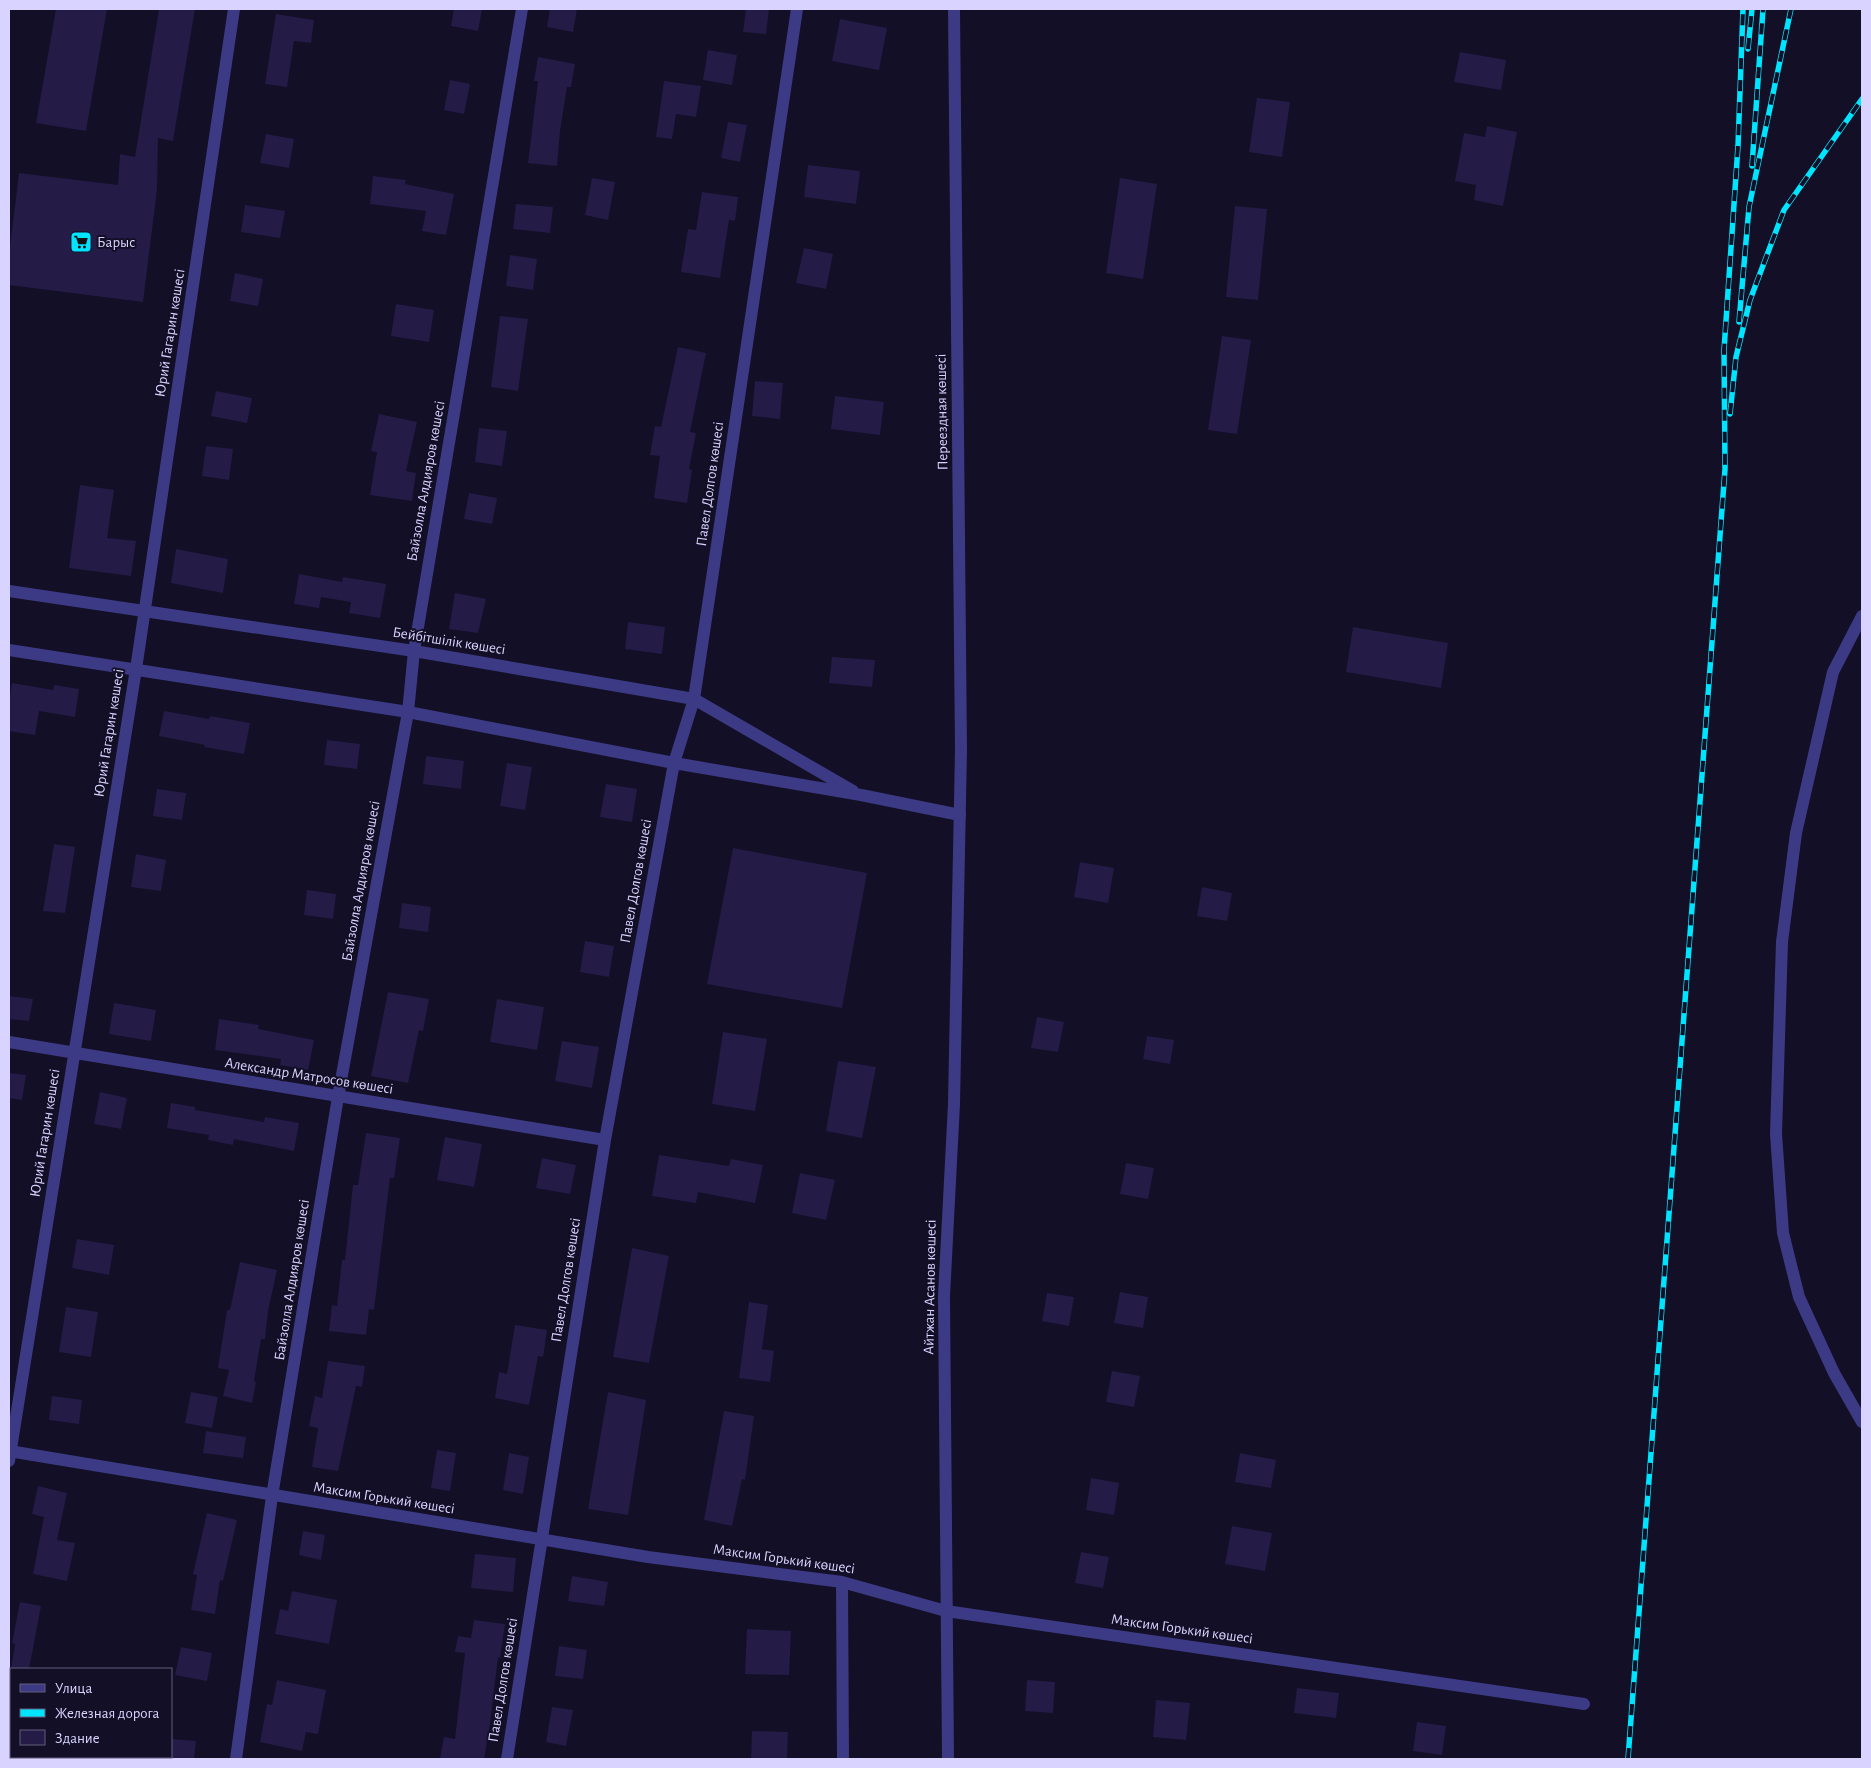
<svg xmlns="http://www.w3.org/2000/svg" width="1871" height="1768" font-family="'Alegreya Sans',sans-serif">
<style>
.building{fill:#241b47}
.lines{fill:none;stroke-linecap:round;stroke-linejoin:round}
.minor{stroke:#3d3a85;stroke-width:12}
.tertiary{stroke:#3d3a85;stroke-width:12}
.rail-casing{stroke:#00e5ff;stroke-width:5.5}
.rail{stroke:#130f26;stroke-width:4;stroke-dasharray:11;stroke-linecap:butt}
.labels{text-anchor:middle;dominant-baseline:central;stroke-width:4;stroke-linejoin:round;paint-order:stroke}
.poi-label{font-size:15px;fill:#d9d4ff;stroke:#130f26;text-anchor:start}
.street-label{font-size:15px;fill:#d9d4ff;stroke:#130f26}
</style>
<rect width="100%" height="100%" fill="#130f26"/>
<path class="building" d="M 56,9 L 107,9 L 86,131 L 36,123 Z
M 159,9 L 195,9 L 173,141 L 158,138 L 157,190 L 143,302 L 9,285 L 9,255 L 19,173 L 118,185 L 120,154 L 135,157 Z
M 454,9 L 482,9 L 478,31 L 451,26 Z
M 550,9 L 577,9 L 573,32 L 547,27 Z
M 746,9 L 769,9 L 766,34 L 743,32 Z
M 276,14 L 314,20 L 311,43 L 294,41 L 287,87 L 265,84 Z
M 840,19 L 887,28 L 879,70 L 832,61 Z
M 708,50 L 737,55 L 732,85 L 703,80 Z
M 1460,52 L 1506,60 L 1501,90 L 1454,82 Z
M 538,57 L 575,64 L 571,87 L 567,87 L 560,131 L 557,166 L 528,163 L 538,81 L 534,81 Z
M 450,80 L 470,84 L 464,114 L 444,110 Z
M 664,81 L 701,86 L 696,117 L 676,114 L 672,139 L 656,137 Z
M 1257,98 L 1290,102 L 1282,157 L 1249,152 Z
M 728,122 L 747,125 L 740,162 L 721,158 Z
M 1487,126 L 1517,132 L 1503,206 L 1474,200 L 1476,185 L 1455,181 L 1464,133 L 1485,137 Z
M 266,134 L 294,139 L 289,168 L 260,163 Z
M 808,165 L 860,171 L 856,204 L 804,197 Z
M 373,176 L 406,180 L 405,184 L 454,194 L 446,235 L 422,231 L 426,211 L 370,204 Z
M 592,178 L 615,182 L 608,220 L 585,215 Z
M 1120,178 L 1157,184 L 1143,279 L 1106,273 Z
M 702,192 L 738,197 L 735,221 L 729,220 L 720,278 L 681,272 L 688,229 L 696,230 Z
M 516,204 L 553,207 L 550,233 L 513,229 Z
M 245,205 L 285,211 L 280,238 L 241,232 Z
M 1235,206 L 1267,209 L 1258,300 L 1226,297 Z
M 804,248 L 833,254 L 826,289 L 796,283 Z
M 510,255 L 537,259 L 533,290 L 506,286 Z
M 235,273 L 263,279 L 258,306 L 230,301 Z
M 396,304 L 434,310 L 429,342 L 391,336 Z
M 500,316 L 528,319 L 518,391 L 491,387 Z
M 1222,336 L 1251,340 L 1237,434 L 1208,430 Z
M 678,347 L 706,353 L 690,432 L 696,433 L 689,469 L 692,470 L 687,503 L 654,498 L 660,456 L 650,455 L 655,426 L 661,427 Z
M 755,381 L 783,383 L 780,419 L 752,416 Z
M 216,391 L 252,398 L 247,423 L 211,416 Z
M 835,396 L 884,402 L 880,435 L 831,429 Z
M 379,414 L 417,422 L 406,471 L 416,473 L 412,501 L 370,495 L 377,452 L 371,451 Z
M 479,428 L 507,431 L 502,466 L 475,462 Z
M 206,446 L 233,449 L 229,480 L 202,476 Z
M 80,485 L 114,490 L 107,538 L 136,541 L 131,576 L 69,568 Z
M 469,493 L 497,498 L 492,524 L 464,519 Z
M 176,549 L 228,559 L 223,593 L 171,583 Z
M 299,574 L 342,582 L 343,577 L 386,584 L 380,618 L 349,613 L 351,602 L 321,597 L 319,608 L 294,604 Z
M 455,593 L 486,599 L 478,633 L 449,629 Z
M 628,622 L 665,627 L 662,654 L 625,649 Z
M 1353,627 L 1448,643 L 1441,688 L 1346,672 Z
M 832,657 L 875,660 L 872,687 L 829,683 Z
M 12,683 L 53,690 L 54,685 L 79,689 L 75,717 L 39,711 L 35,735 L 9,731 L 9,702 Z
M 164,711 L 209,719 L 210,716 L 250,723 L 244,754 L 204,747 L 205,745 L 159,736 Z
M 327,740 L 360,744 L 357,769 L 324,765 Z
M 426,756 L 464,761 L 461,789 L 423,784 Z
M 507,763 L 532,767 L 525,810 L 500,806 Z
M 606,784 L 637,789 L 632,822 L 600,817 Z
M 157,789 L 186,793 L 182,820 L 153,816 Z
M 54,844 L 75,847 L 65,913 L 43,911 Z
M 733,848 L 867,873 L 842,1008 L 707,984 Z
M 136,854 L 166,860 L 161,891 L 131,887 Z
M 1080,862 L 1114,868 L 1108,903 L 1074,897 Z
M 1202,887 L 1232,893 L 1227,921 L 1197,916 Z
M 307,890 L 336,894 L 333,919 L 304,915 Z
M 402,903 L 431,907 L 428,932 L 399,928 Z
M 585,941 L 614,946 L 609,977 L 580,972 Z
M 388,992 L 429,999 L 423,1031 L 419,1030 L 408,1083 L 371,1076 Z
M 9,996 L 33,999 L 29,1021 L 9,1019 Z
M 497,999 L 544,1007 L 537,1050 L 490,1042 Z
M 114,1003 L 156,1010 L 151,1041 L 109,1034 Z
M 1037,1017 L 1064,1022 L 1058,1052 L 1031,1048 Z
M 219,1019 L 259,1025 L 258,1029 L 314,1040 L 308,1070 L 280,1065 L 281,1059 L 215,1050 Z
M 723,1032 L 767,1039 L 755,1111 L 712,1104 Z
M 1147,1036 L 1174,1040 L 1170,1064 L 1143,1059 Z
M 562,1041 L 599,1047 L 592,1088 L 555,1081 Z
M 838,1061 L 876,1067 L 862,1138 L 826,1131 Z
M 9,1073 L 26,1075 L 22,1100 L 9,1098 Z
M 100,1092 L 127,1098 L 121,1129 L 94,1124 Z
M 171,1103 L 195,1107 L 195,1110 L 264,1122 L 265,1117 L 299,1123 L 294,1151 L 234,1139 L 233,1145 L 208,1140 L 209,1135 L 167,1128 Z
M 366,1133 L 400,1138 L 394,1178 L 390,1178 L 374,1310 L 369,1309 L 366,1335 L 329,1331 L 332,1305 L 337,1306 L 342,1260 L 345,1260 L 353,1185 L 358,1185 Z
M 445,1137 L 482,1144 L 474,1187 L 437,1180 Z
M 659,1155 L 729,1166 L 731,1159 L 763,1165 L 755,1203 L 698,1192 L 696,1203 L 652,1196 Z
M 542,1158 L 576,1165 L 570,1194 L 536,1188 Z
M 1126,1163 L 1154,1168 L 1148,1199 L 1120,1194 Z
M 800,1173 L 835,1180 L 826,1220 L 792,1213 Z
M 77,1239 L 114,1245 L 109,1275 L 72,1268 Z
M 632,1248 L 669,1256 L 649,1363 L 613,1357 Z
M 240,1262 L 277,1270 L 268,1311 L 265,1339 L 261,1339 L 254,1381 L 256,1382 L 252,1403 L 223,1396 L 229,1370 L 218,1368 L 227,1310 L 230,1310 Z
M 1120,1292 L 1148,1297 L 1143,1328 L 1114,1323 Z
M 1047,1293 L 1074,1297 L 1069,1326 L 1042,1321 Z
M 749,1302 L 768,1305 L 762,1349 L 774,1351 L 770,1382 L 739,1378 Z
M 66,1307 L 98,1312 L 91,1357 L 59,1352 Z
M 515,1325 L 547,1330 L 543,1357 L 538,1356 L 529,1405 L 495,1398 L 499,1372 L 507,1374 Z
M 328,1361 L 365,1366 L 362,1387 L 356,1386 L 338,1471 L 312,1467 L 318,1428 L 309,1426 L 315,1396 L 322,1398 Z
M 1112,1371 L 1140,1376 L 1134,1407 L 1106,1402 Z
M 191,1392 L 218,1397 L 212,1428 L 185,1423 Z
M 608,1392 L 646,1400 L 628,1515 L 588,1509 Z
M 52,1396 L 82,1400 L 79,1424 L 49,1420 Z
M 724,1411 L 754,1416 L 745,1480 L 742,1479 L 732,1526 L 704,1520 Z
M 206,1431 L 246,1437 L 243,1458 L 203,1453 Z
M 437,1450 L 456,1453 L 450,1491 L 431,1488 Z
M 509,1453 L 529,1457 L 523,1494 L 503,1490 Z
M 1240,1453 L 1276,1460 L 1271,1488 L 1235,1482 Z
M 1091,1478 L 1119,1483 L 1114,1515 L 1086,1510 Z
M 38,1486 L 67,1493 L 57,1540 L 75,1543 L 67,1581 L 33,1574 L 44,1517 L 32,1514 Z
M 207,1513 L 237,1520 L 223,1581 L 220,1580 L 215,1614 L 191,1610 L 197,1575 L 193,1574 Z
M 1232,1526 L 1272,1533 L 1265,1571 L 1225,1564 Z
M 303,1531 L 325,1535 L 321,1560 L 299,1555 Z
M 1081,1552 L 1109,1557 L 1103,1588 L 1075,1583 Z
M 475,1554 L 516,1558 L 513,1592 L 471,1588 Z
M 572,1576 L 608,1582 L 604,1606 L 568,1601 Z
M 292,1591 L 337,1600 L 329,1644 L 275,1634 L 280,1609 L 288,1611 Z
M 20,1602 L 41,1606 L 29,1669 L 11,1669 L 15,1644 L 12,1643 Z
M 474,1620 L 505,1624 L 500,1658 L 498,1657 L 490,1724 L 484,1759 L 440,1759 L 444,1737 L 455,1739 L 465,1653 L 455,1652 L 458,1636 L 471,1638 Z
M 747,1629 L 791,1631 L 789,1675 L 745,1674 Z
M 559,1646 L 587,1650 L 583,1679 L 555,1676 Z
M 181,1647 L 212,1653 L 207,1681 L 175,1675 Z
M 277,1680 L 326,1690 L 318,1734 L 306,1732 L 302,1751 L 260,1742 L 267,1704 L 272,1705 Z
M 1027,1680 L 1055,1682 L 1053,1713 L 1025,1711 Z
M 1297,1688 L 1339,1693 L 1336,1718 L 1294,1713 Z
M 1156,1700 L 1190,1703 L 1186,1740 L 1153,1737 Z
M 552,1707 L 573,1710 L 566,1746 L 546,1742 Z
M 1417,1722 L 1446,1726 L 1442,1755 L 1413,1751 Z
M 752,1731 L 788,1732 L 787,1759 L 751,1759 Z
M 171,1739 L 196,1741 L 194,1759 L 171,1759 Z"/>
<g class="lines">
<path class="minor" d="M 9,591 L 414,651 L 694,699 L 853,791
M 1862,616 L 1833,672 L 1796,833 L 1782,942 L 1776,1134 L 1783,1233 L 1799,1297 L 1834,1373 L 1862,1422
M 9,650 L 408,712 L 674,763 L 861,795 L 960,815
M 9,1042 L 605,1140
M 9,1451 L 648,1557 L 842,1582 L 946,1611 L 1584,1704
M 9,1461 L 136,669 L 234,9
M 842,1582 L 843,1759
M 236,1759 L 272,1496 L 338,1097 L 408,712 L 414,651 L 522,9
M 507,1759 L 605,1140 L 674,763 L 694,699 L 797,9"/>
<path class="tertiary" d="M 948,1759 L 944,1296 L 954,1104 L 961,750 L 954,9"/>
<g class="rail-casing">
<path id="rail" d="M 1748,49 L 1752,9
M 1752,166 L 1763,9
M 1739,322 L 1749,207 L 1791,9
M 1730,414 L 1736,357 L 1750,300 L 1784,210 L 1862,99
M 1628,1759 L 1725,469 L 1724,350 L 1738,146 L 1743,9"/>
</g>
<use href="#rail" class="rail"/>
</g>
<defs>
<g id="supermarket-square" transform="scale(1.125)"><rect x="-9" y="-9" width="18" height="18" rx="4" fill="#00e5ff" stroke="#130f26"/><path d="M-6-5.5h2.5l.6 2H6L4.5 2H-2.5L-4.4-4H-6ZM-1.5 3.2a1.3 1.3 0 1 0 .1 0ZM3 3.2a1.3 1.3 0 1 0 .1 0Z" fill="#111"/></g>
</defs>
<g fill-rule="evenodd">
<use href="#supermarket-square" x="81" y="242"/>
</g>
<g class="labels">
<g class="poi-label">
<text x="97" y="242">Барыс</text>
</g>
<g class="street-label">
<text transform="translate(170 333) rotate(-81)">Юрий Гагарин көшесі</text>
<text transform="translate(942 412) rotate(-91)">Переездная көшесі</text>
<text transform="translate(426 481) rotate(-80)">Байзолла Алдияров көшесі</text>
<text transform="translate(710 484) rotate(-82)">Павел Долгов көшесі</text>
<text transform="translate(449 641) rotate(9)">Бейбітшілік көшесі</text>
<text transform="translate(109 733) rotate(-81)">Юрий Гагарин көшесі</text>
<text transform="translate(361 881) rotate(-80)">Байзолла Алдияров көшесі</text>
<text transform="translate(636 881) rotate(-80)">Павел Долгов көшесі</text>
<text transform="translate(309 1076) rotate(9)">Александр Матросов көшесі</text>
<text transform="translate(45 1133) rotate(-81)">Юрий Гагарин көшесі</text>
<text transform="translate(292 1280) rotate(-81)">Байзолла Алдияров көшесі</text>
<text transform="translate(566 1280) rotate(-81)">Павел Долгов көшесі</text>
<text transform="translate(930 1287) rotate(-89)">Айтжан Асанов көшесі</text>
<text transform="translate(384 1498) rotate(9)">Максим Горький көшесі</text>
<text transform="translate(784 1559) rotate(8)">Максим Горький көшесі</text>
<text transform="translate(1182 1629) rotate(8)">Максим Горький көшесі</text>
<text transform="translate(503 1680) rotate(-81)">Павел Долгов көшесі</text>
</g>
</g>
<rect width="1871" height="1768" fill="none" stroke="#d9d4ff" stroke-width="20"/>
<rect x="10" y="1668" width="162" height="90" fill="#130f26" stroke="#625e7d"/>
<rect x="20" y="1684" width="25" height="8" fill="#3d3a85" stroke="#625e7d"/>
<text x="55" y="1693" font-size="15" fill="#d9d4ff">Улица</text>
<rect x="20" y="1709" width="25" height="8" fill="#00e5ff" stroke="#625e7d"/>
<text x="55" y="1718" font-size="15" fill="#d9d4ff">Железная дорога</text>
<rect x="20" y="1730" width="25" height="15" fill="#241b47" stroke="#625e7d"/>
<text x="55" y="1743" font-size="15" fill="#d9d4ff">Здание</text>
</svg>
